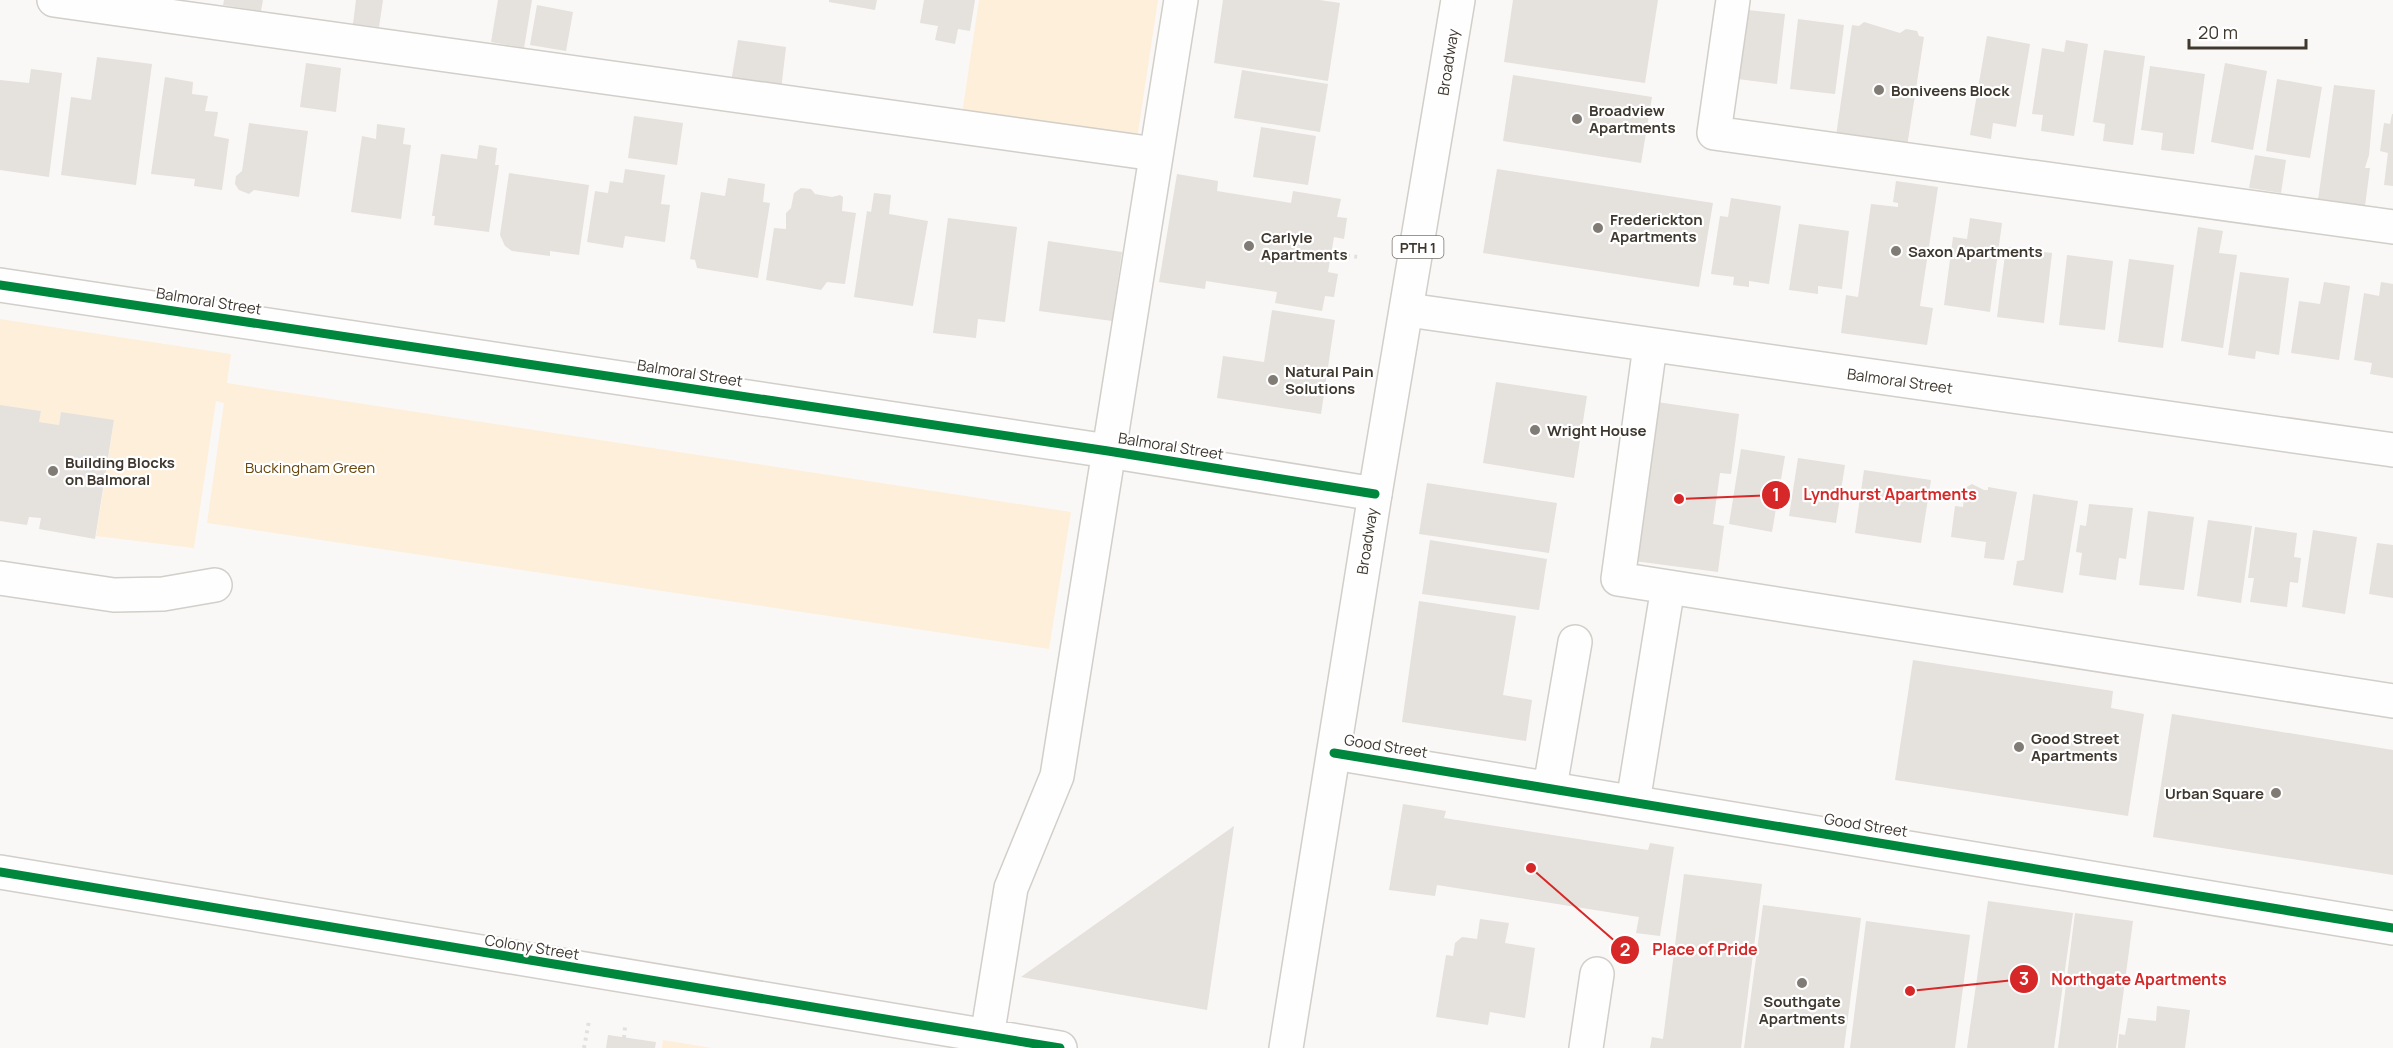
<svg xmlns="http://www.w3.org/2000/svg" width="2393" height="1048" font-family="Manrope,sans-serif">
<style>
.green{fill:#fdefda}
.building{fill:#e5e1dc}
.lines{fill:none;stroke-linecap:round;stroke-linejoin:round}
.minor-casing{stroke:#d2cec9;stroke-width:36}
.highway-casing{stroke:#d2cec9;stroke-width:36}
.path{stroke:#e2e1e0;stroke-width:4;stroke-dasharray:3 4.5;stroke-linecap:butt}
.minor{stroke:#fefefe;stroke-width:33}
.highway{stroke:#fefefe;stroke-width:33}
.cycleway-casing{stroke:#fff;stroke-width:13}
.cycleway{stroke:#00873e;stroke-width:9}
.poi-dot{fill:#807b75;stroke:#fff;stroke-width:2}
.labels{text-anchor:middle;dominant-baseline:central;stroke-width:4.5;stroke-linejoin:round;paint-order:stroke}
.shield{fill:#fff;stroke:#79746d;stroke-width:1.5}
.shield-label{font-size:14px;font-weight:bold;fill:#3f382f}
.street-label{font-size:15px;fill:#3f382f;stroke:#fff}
.poi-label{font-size:15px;font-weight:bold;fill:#3f382f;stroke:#fff;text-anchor:start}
.park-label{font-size:15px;fill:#68470b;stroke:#fff}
.leader{fill:none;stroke:#d62828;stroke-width:2}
.callout-dot{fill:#d62828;stroke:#fff;stroke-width:2}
.mark-label{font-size:18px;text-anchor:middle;font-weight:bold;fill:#fff}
.callout-label{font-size:16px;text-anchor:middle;font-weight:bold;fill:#d62828;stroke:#fff;stroke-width:4.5;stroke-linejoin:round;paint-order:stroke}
</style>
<rect width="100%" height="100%" fill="#faf8f6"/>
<path class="green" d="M 979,0 L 1158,0 L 1135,152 L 960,127 Z
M 0,319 L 231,354 L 227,383 L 1071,512 L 1049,649 L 207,523 L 224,403 L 216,401 L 194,548 L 96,536 L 114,421 L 61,412 L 59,425 L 39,422 L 41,411 L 0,405 Z
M 663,1040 L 712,1048 L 662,1048 Z"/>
<path class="building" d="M 224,0 L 263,0 L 261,11 L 223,5 Z
M 356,0 L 383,0 L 379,27 L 353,24 Z
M 498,0 L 532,0 L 524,48 L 491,42 Z
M 829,0 L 877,0 L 875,10 L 829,2 Z
M 924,0 L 975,0 L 970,31 L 958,29 L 955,44 L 935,40 L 938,26 L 920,23 Z
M 1223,0 L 1320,0 L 1340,3 L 1328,81 L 1214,63 Z
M 1513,0 L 1658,0 L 1645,83 L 1504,62 Z
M 537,5 L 573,12 L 566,51 L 530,45 Z
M 1739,9 L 1785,14 L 1777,84 L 1730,78 Z
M 1798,19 L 1844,25 L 1835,94 L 1790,89 Z
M 1864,22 L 1900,33 L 1906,29 L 1917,31 L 1919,36 L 1924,37 L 1906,153 L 1835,143 L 1852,25 L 1859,26 Z
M 1987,36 L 2030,44 L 2016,127 L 1993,123 L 1991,139 L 1970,135 Z
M 738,40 L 786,47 L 781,90 L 731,82 Z
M 2066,40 L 2088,44 L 2074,136 L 2041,131 L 2043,115 L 2032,114 L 2042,48 L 2064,52 Z
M 2104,50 L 2145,56 L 2133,145 L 2103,141 L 2105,124 L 2093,122 Z
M 97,57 L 152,64 L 136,185 L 61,175 L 71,97 L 91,100 Z
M 306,63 L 341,68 L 336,112 L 300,107 Z
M 2225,63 L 2267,71 L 2253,150 L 2211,142 Z
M 2150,66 L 2205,74 L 2194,154 L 2161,150 L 2163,133 L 2141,130 Z
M 31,69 L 62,73 L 49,177 L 0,170 L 0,80 L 29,83 Z
M 1242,70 L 1328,84 L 1320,132 L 1234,118 Z
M 1513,75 L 1652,97 L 1641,163 L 1503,141 Z
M 165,77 L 193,82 L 192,94 L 208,96 L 205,111 L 218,112 L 214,136 L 229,139 L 222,190 L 194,186 L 195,179 L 151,174 Z
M 2277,79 L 2322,87 L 2310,158 L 2266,151 Z
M 2334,85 L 2375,90 L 2369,155 L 2365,168 L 2370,168 L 2365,206 L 2318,200 Z
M 2392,114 L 2393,114 L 2393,186 L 2384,185 L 2388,153 L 2380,151 L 2384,123 L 2390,124 Z
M 634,116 L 683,123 L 677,165 L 628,158 Z
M 249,123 L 308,131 L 299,197 L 254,190 L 249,194 L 239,190 L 235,184 L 236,176 L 242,171 Z
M 377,124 L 405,128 L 403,144 L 411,145 L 401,219 L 351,212 L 362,136 L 376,139 Z
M 1261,127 L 1316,136 L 1308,185 L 1253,177 Z
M 479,145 L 497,148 L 495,165 L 499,165 L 489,232 L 434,225 L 435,216 L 432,216 L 441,154 L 477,159 Z
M 2255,155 L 2286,160 L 2281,193 L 2249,188 Z
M 625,169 L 665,175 L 661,204 L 670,205 L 665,242 L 625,236 L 623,248 L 587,242 L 595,191 L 608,193 L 610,181 L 623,183 Z
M 1497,169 L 1713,203 L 1699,287 L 1483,253 Z
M 509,173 L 589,185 L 579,255 L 550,251 L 550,256 L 512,251 L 505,246 L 500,235 Z
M 1177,174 L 1218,181 L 1217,191 L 1291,203 L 1293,191 L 1341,199 L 1337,217 L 1347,218 L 1344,239 L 1334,237 L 1328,272 L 1338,274 L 1334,297 L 1325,296 L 1322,311 L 1275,303 L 1277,292 L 1206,281 L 1205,289 L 1159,282 Z
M 728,178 L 765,184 L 763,202 L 770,203 L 758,278 L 697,268 L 695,260 L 690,259 L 701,192 L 725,196 Z
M 1896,181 L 1938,187 L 1920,306 L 1933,308 L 1927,345 L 1841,333 L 1846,295 L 1858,297 L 1871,204 L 1898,207 L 1898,203 L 1893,202 Z
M 801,188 L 811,189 L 815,194 L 832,197 L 840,195 L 843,197 L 842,211 L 856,213 L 845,284 L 827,282 L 821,290 L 766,280 L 774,228 L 786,229 L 786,213 L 791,208 L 794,193 Z
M 874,193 L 891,195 L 889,214 L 928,221 L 913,306 L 854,297 L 867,211 L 871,212 Z
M 1731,198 L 1781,206 L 1769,284 L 1749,281 L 1749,287 L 1733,285 L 1734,277 L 1711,274 L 1720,216 L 1728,217 Z
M 948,218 L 1017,227 L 1005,322 L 978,319 L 976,338 L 933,333 Z
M 1970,218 L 2002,223 L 1990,312 L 1944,305 L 1953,237 L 1967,239 Z
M 1799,224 L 1849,231 L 1842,289 L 1818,286 L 1818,294 L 1789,290 Z
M 2198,227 L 2223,231 L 2219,253 L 2237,255 L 2223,348 L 2181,341 Z
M 1048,241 L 1122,252 L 1112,321 L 1039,311 Z
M 2006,247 L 2052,253 L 2044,323 L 1997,317 Z
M 2067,255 L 2113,261 L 2105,330 L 2059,325 Z
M 2129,259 L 2174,265 L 2163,348 L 2118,342 Z
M 2240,272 L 2289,278 L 2279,355 L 2256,351 L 2255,359 L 2228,355 Z
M 2324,282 L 2350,286 L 2339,360 L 2291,353 L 2299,301 L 2320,304 Z
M 2381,282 L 2393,284 L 2393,378 L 2370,374 L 2372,363 L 2354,360 L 2364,293 L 2379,296 Z
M 1272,310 L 1335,320 L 1321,414 L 1217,398 L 1223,356 L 1264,362 Z
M 1496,382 L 1587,396 L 1574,478 L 1483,463 Z
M 1657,402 L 1739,414 L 1731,474 L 1720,473 L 1713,524 L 1724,526 L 1718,572 L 1634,561 Z
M 0,405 L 41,411 L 39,422 L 59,425 L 61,412 L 114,420 L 95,539 L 39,529 L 41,518 L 29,517 L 27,525 L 0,521 Z
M 1741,449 L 1785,456 L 1772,532 L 1729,524 Z
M 1798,458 L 1845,465 L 1836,523 L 1789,516 Z
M 1864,470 L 1931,480 L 1921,543 L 1855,533 Z
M 1427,483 L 1557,503 L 1549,553 L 1419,534 Z
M 1972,484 L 1984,490 L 1988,490 L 1988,487 L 2017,492 L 2004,560 L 1984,558 L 1986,542 L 1951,537 L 1955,506 L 1963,507 L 1965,488 Z
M 2033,494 L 2078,501 L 2063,593 L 2013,585 L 2017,561 L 2024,560 Z
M 2089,504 L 2133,508 L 2126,559 L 2119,558 L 2116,580 L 2079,575 L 2082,553 L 2076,552 L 2080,525 L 2086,526 Z
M 2148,511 L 2194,517 L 2184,590 L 2139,585 Z
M 2208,520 L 2252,526 L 2241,603 L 2197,596 Z
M 2255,527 L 2297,533 L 2294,557 L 2301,558 L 2298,583 L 2290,582 L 2287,607 L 2250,602 L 2254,578 L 2248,578 Z
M 2313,530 L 2357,537 L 2345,614 L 2302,607 Z
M 1430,540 L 1547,559 L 1539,610 L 1422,594 Z
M 2377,543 L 2393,545 L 2393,598 L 2369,594 Z
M 1419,601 L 1516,616 L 1503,695 L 1532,700 L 1526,741 L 1402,722 Z
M 1913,660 L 2113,691 L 2111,708 L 2144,714 L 2128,816 L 1895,780 Z
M 2172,714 L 2393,750 L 2393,875 L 2153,837 Z
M 1403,804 L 1446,811 L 1444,818 L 1648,850 L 1650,843 L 1674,847 L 1660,936 L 1636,933 L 1639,917 L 1437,885 L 1435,896 L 1389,890 Z
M 1234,826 L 1207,1010 L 1021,977 Z
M 1684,874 L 1762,884 L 1741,1048 L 1650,1048 L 1652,1037 L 1663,1039 Z
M 1988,901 L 2073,913 L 2054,1048 L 1967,1048 Z
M 1763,905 L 1861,918 L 1844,1048 L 1744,1048 Z
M 2075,913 L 2133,921 L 2116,1048 L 2058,1048 Z
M 1480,919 L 1509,923 L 1505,943 L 1535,948 L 1525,1018 L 1490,1012 L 1488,1025 L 1436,1017 L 1446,955 L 1453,956 L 1455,943 L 1462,937 L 1477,939 Z
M 1866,921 L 1970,935 L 1955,1048 L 1850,1048 Z
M 2157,1006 L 2190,1010 L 2185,1048 L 2118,1048 L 2119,1034 L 2125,1035 L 2128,1018 L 2156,1021 Z
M 608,1035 L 656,1042 L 655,1048 L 606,1048 Z"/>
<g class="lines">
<g class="minor-casing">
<path id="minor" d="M 54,0 L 1155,154
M 1733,0 L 1714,133 L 2393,227
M 0,285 L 1108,451 L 1375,494
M 1408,310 L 2393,450
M 1650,346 L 1618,579 L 2393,701
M 0,578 L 114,595 L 163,594 L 215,585
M 1334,753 L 2393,928
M 1550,787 L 1575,642
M 1633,802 L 1668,587
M 0,872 L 1060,1048
M 987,1037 L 1011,888 L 1057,776 L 1181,0
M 1586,1048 L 1597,974"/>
</g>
<g class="highway-casing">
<path id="highway" d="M 1286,1048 L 1375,494 L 1458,0"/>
</g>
<path class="path" d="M 1332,253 L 1358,257
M 624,1038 L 625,1027
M 584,1048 L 589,1021"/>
<use href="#minor" class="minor"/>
<use href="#highway" class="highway"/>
<g class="cycleway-casing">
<path id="cycleway" d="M 0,285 L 1108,451 L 1375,494
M 1334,753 L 2393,928
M 0,872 L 1060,1048"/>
</g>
<use href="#cycleway" class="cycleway"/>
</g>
<g class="poi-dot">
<circle cx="1879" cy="90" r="6"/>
<circle cx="1577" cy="119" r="6"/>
<circle cx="1598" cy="228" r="6"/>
<circle cx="1249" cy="246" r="6"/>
<circle cx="1896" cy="251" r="6"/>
<circle cx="1273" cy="380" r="6"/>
<circle cx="1535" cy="430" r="6"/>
<circle cx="53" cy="471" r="6"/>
<circle cx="2019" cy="747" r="6"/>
<circle cx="2276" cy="793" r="6"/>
<circle cx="1802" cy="983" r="6"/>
</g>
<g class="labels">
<rect class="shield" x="1392.5" y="236" width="51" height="22" rx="4.5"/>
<g class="shield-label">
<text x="1418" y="247">PTH 1</text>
</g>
<g class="street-label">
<text transform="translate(1448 62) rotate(-81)">Broadway</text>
<text transform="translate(209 301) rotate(9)">Balmoral Street</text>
<text transform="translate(690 373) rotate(9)">Balmoral Street</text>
<text transform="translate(1900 381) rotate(8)">Balmoral Street</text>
<text transform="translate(1171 446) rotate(9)">Balmoral Street</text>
<text transform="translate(1367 541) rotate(-81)">Broadway</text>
<text transform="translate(1386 746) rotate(9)">Good Street</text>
<text transform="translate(1866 825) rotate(9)">Good Street</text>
<text transform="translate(532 947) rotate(9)">Colony Street</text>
</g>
<g class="poi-label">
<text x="1891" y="90">Boniveens Block</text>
<text x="1589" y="110">Broadview<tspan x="1589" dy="17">Apartments</tspan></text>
<text x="1610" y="219">Frederickton<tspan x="1610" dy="17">Apartments</tspan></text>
<text x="1261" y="237">Carlyle<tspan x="1261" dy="17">Apartments</tspan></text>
<text x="1908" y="251">Saxon Apartments</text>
<text x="1285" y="371">Natural Pain<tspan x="1285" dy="17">Solutions</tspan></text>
<text x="1547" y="430">Wright House</text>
<text x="65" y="462">Building Blocks<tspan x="65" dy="17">on Balmoral</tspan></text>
<text x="2031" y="738">Good Street<tspan x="2031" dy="17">Apartments</tspan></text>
<text x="2264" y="793" text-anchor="end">Urban Square</text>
<text x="1802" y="1001" text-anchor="middle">Southgate<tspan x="1802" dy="17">Apartments</tspan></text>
</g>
<g class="park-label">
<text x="310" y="467">Buckingham Green</text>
</g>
</g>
<path class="leader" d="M1679 499L1776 495M1531 868L1625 950M1910 991L2024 979"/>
<g class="callout-dot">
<circle cx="1679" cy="499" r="6"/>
<circle cx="1531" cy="868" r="6"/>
<circle cx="1910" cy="991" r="6"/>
<circle cx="1776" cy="495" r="15"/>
<circle cx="1625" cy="950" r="15"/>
<circle cx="2024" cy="979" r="15"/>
</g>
<g class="mark-label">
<text x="1776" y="501">1</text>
<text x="1625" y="956">2</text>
<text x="2024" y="985">3</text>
</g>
<g class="callout-label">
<text x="1890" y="500">Lyndhurst Apartments</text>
<text x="1705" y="955">Place of Pride</text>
<text x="2139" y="985">Northgate Apartments</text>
</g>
<path d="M2189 39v9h117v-9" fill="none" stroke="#3f382f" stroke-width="3"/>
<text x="2198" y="39" font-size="18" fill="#3f382f" stroke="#ffffff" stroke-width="4.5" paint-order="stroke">20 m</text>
</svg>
